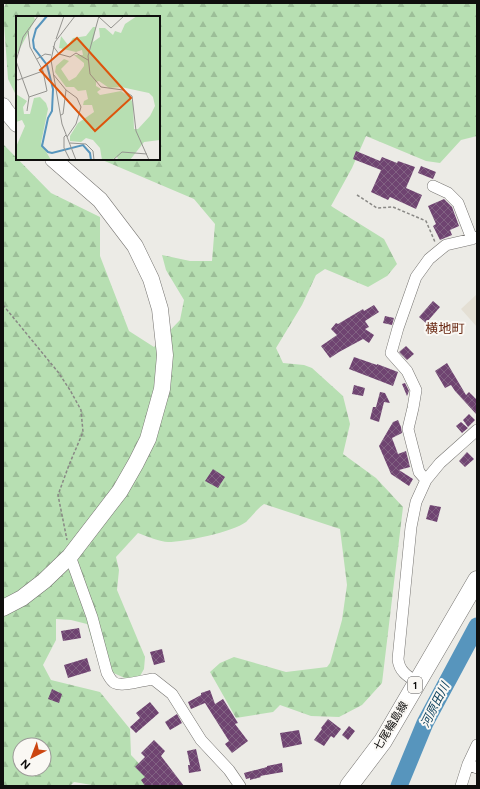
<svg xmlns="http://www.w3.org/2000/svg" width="480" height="789" font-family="Figtree,'Noto Sans JP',sans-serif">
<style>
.built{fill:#e4dfd4}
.forest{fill:url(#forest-firs);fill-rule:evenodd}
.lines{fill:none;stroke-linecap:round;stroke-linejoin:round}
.river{stroke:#5795bd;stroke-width:17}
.building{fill:url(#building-cross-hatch)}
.street-casing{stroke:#777572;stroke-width:12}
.secondary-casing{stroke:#777572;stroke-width:17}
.primary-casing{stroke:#777572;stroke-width:19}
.path{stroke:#898885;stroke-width:1.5;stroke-dasharray:3 2;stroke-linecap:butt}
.street{stroke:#fff;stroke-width:11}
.secondary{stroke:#fff;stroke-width:16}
.primary{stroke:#fff;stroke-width:18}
.labels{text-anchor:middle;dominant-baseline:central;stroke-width:4;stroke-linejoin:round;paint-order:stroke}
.shield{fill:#faf8f4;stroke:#565452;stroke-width:1}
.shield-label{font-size:10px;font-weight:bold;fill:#0f0e0d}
.street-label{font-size:11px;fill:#0f0e0d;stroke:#faf8f4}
.water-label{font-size:12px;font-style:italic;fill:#0b3f5b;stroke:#faf8f4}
.quarter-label{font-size:13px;fill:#692812;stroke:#faf8f4}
.inset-river{fill:none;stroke:#5795bd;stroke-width:2}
.inset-road{fill:none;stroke:#94938f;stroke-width:1}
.view{fill:#dd550c;fill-opacity:0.15;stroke:#dd550c;stroke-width:2}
.inset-edge{fill:none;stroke:#0f0e0d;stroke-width:2}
</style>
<defs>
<pattern id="forest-firs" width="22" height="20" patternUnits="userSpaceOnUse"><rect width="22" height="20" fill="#b7dfb2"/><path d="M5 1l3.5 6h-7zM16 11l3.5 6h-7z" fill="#9cbe98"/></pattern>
<pattern id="building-cross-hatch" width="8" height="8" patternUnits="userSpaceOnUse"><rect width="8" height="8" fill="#6f4471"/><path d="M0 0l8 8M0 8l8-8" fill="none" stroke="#816182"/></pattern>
</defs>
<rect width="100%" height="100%" fill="#ecebe6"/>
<path class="built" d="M 477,294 L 477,327 L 461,309 Z"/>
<path class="forest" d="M 6,3 L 477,3 L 477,136 L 461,140 L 440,163 L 426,161 L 366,136 L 352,168 L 331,206 L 384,239 L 397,264 L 387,276 L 368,287 L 325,269 L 316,275 L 302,305 L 276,348 L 283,363 L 304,365 L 312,368 L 343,396 L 350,424 L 343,454 L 376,478 L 403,507 L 382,683 L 362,705 L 339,717 L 311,716 L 280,705 L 273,712 L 236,718 L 210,672 L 220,663 L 234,657 L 286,672 L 327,667 L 330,663 L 342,620 L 347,585 L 340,529 L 264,504 C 257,509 252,516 246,522 C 233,532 185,542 168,542 C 161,542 146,536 138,533 L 116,557 L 119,570 L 117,590 L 145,657 L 144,669 L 136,683 L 100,667 L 87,624 L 71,620 L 56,619 L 56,640 L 43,665 L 51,680 L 100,692 L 130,729 L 131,755 L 150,775 L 167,786 L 98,786 L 74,782 L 70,786 L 3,786 L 3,144 L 51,193 L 100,217 L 100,256 L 129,331 L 154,347 L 180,320 L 184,300 L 166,270 L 162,255 L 190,261 L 212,261 L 215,224 L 194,199 L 100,159 L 159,159 L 159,17 L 17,17 L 17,97 L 8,79 L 3,10 ZM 20,745 L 44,745 L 44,769 L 20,769 Z"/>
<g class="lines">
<path class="river" d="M 399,786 L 425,723 L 477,626"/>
</g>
<path class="building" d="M 356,151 L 380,161 L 382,157 L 397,163 L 398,161 L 415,167 L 406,188 L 422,195 L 416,209 L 390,197 L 388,200 L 371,192 L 381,170 L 353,159 Z
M 421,166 L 436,172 L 433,179 L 418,173 Z
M 444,199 L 452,207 L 459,226 L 450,230 L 452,235 L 440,240 L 433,226 L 436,224 L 428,206 Z
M 433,301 L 440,307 L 426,323 L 419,317 Z
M 374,305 L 379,312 L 365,321 L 369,327 L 365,329 L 374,335 L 369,343 L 363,339 L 339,352 L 330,358 L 321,346 L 337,335 L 331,329 L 336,323 L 338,324 L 363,309 L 364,311 Z
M 385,316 L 394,318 L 392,325 L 383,323 Z
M 406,346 L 414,354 L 407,360 L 399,352 Z
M 354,357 L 377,365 L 377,364 L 398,372 L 393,386 L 349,369 Z
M 447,363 L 466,395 L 469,392 L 477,400 L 477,415 L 455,391 L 451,385 L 445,388 L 435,371 Z
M 405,383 L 409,391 L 407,396 L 402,384 Z
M 354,385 L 365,388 L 363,396 L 352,394 Z
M 380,392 L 385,393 L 390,403 L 384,402 L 379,422 L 370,419 L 373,407 L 376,407 Z
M 469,414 L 475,420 L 468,427 L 463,420 Z
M 398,420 L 401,427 L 402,433 L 392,438 L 398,454 L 406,451 L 410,467 L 399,470 L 413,479 L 409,486 L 391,474 L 379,446 L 393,422 Z
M 461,422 L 468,428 L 462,433 L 456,426 Z
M 467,452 L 474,459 L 465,467 L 459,461 Z
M 213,469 L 225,477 L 218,488 L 205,481 Z
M 430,505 L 441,507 L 437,522 L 426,519 Z
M 79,628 L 81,638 L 63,641 L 61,631 Z
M 162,649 L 165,662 L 154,665 L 150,652 Z
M 87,658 L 91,671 L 68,678 L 64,665 Z
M 52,689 L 62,694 L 59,703 L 48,699 Z
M 210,690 L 215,704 L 223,699 L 238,723 L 235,724 L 248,741 L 232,753 L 225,744 L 229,741 L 205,703 L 191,709 L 188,702 L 201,695 L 201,693 Z
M 150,702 L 159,713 L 136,733 L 130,727 L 140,718 L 136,713 Z
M 177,714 L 182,723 L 170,730 L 165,722 Z
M 328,719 L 341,729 L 334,738 L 331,736 L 324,746 L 314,740 L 322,729 L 321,728 Z
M 349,726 L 355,731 L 348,740 L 342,735 Z
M 299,730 L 302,744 L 283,748 L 280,733 Z
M 154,740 L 165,751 L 161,756 L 184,786 L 145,786 L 141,780 L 145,777 L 135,767 L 145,757 L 141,753 Z
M 196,749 L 201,771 L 189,773 L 188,765 L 190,765 L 187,751 Z
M 282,763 L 283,772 L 260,776 L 261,777 L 250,780 L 250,778 L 246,779 L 244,773 L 267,767 L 267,766 Z"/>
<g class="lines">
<g class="street-casing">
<path id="street" d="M 433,186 L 448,193 L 458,203 L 472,239
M 426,480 L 419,472 L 408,429 L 413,408 L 416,390 L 407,371 L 391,353 L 398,328 L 416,277 L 429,259 L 446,245 L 472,239 L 477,237
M 70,556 L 92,617 L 107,673 C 109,676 111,681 115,683 C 123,687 144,680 153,679 L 172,694 L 201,740 L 229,770 L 240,786
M 417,682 C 407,676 399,671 398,659 L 411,527 L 416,502 L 426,480 L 440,463 L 477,430
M 468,764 L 477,768
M 461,786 L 468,764 L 477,745"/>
</g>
<g class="secondary-casing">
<path id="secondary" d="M 3,106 L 6,111 L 17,124
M 3,608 L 22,598 L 44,581 L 70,556 L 120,491 L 136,463 L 148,439 L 162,389 L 165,355 L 160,309 L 151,279 L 135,246 L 100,200 L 53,159"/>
</g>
<g class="primary-casing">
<path id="primary" d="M 349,786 L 383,741 L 477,580"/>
</g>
<path class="path" d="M 357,195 L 377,208 L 393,207 L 426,221 L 435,242
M 3,305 L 58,372 L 70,390 L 81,410 L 83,432 L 69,465 L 58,495 L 67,540"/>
<use href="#street" class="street"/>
<use href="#secondary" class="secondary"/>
<use href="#primary" class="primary"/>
</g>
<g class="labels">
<rect class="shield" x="408" y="677" width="14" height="16" rx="3"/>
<g class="shield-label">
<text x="415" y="685">1</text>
</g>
<g class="street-label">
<text transform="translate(391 726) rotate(-59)">七尾輪島線</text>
</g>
<g class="water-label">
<text transform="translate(435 705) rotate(-63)">河原田川</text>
</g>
<g class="quarter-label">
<text x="445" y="328">横地町</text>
</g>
</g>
<g transform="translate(16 16)">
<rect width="144" height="144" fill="#ecebe6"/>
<path d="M 0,0 L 18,0 L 19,4 L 0,40 ZM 121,0 L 144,0 L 144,124 L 128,126 L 114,144 L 102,144 L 101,140 L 96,144 L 86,144 L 84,132 L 77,124 L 70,122 L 65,126 L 54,125 L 54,120 L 62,107 L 78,96 L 76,89 L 67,89 L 68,85 L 72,83 L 70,74 L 62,75 L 58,71 L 50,71 L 39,56 L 40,50 L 48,43 L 53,45 L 45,53 L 53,65 L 60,61 L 68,50 L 68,47 L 58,39 L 67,39 L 66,34 L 60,36 L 43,32 L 45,20 L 52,29 L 57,22 L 70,20 L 77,11 L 80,11 L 77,26 L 84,21 L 83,12 L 89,12 L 97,19 L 99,15 L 105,17 L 109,8 ZM 83,65 L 93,72 L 105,71 L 133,77 L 137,81 L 139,90 L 134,100 L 122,113 L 118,113 L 117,88 L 114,81 L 105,75 L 84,79 L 81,76 L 85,73 L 80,70 L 80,66 ZM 0,78 L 11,85 L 7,91 L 8,98 L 14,98 L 18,82 L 24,81 L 30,87 L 32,93 L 25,127 L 35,144 L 0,144 L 0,131 L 9,110 L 6,104 L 0,106 Z" fill="#b7dfb2" fill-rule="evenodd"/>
<path class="inset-river" d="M 31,0 L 20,13 L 17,24 L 18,32 L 31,49 L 37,73 L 36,95 L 32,102 L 26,130 L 32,136 L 36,137 L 67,129 L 74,137 L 75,144"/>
<path class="inset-road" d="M 59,0 L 39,26 L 35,44 L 46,108 L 60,144M 83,0 L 72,40 L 74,58 L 85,71 L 107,74 L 116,80 L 120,115 L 133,144M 83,1 L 95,12 L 108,0M 12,15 L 14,31 L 27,55 L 31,75 L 13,81M 40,23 L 48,0M 37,30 L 43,38 L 54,41 L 60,37 L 72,44M 21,43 L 29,38 L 35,39M 37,58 L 50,74 L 47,98 L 45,99M 0,63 L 2,64 L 27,55M 50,74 L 61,82 L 65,91 L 60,108 L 51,121M 11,95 L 13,81 L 0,45 L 7,21 L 22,0M 50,119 L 48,121 L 48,132 L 54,144M 54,127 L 70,128 L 77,135 L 78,144M 97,144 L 106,136 L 131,138"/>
<path class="view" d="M 61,22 L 115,82 L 79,115 L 24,54 Z"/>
<rect width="144" height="144" class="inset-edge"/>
</g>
<rect width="480" height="789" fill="none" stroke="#0f0e0d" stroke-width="8"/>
<g transform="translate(32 757) rotate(222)"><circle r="19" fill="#faf8f4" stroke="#9c9a98"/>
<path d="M0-3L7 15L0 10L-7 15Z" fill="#cc4510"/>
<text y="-6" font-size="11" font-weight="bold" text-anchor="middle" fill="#0f0e0d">N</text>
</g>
</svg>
